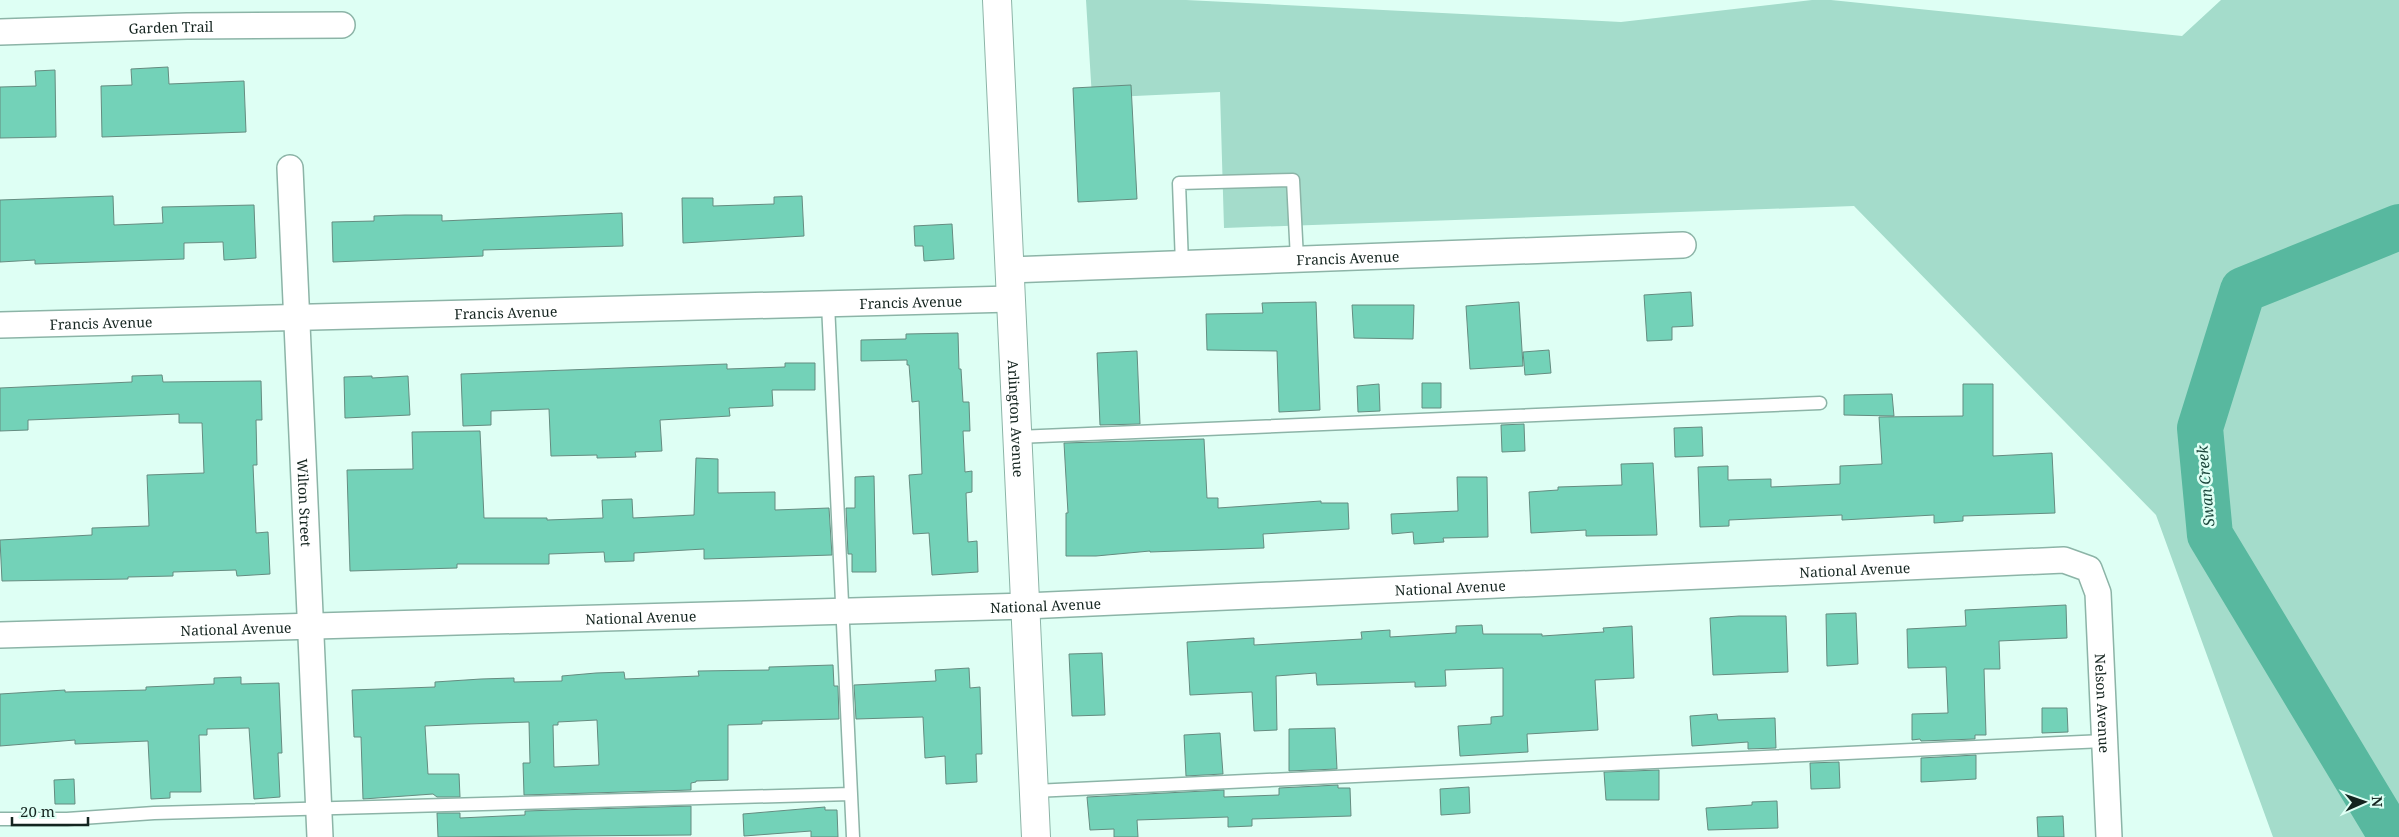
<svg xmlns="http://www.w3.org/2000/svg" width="2399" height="837" font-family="'Noto Serif',serif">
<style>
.green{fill:#a4dccb}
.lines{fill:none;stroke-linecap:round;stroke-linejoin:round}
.river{stroke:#58b89f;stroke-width:46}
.building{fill:#73d2b8;stroke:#658c80;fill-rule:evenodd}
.lane-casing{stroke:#8cb4a7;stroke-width:15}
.street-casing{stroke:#8cb4a7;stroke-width:28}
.secondary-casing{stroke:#8cb4a7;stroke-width:30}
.lane{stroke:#fff;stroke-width:12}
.street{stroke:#fff;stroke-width:25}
.secondary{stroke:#fff;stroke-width:28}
.labels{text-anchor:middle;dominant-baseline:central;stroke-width:5;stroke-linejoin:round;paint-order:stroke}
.street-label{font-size:14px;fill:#14241f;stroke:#defff4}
.water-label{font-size:15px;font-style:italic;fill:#194439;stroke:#defff4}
</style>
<rect width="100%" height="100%" fill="#defff4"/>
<path class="green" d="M 1086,0 L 1186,0 L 1621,22 L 1812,0 L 1831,0 L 2182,36 L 2221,0 L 2399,0 L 2399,837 L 2273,837 L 2156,515 L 1854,206 L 1224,228 L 1220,92 L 1092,98 Z"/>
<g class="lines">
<path class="river" d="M 2392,837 L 2210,535 L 2200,428 L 2243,290 L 2399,227"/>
</g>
<path class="building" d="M 168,67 L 169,84 L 244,81 L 246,132 L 102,137 L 101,86 L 132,85 L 131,69 Z
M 55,70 L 56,137 L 0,138 L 0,87 L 36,86 L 35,71 Z
M 1131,85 L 1137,199 L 1078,202 L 1073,88 Z
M 113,196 L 114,225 L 163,223 L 162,207 L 254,205 L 256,258 L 224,260 L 223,242 L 184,243 L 184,259 L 35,264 L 35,260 L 0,262 L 0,200 Z
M 802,196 L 804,236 L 683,243 L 682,198 L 713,198 L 713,206 L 774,204 L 774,197 Z
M 622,213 L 623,246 L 483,250 L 483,256 L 333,262 L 332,222 L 374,221 L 374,216 L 405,215 L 442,215 L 442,221 Z
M 952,224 L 954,259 L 924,261 L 923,246 L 915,246 L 914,226 Z
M 1691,292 L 1693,326 L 1672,327 L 1672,340 L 1647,341 L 1644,295 Z
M 1316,302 L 1320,410 L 1279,412 L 1277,351 L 1207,350 L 1206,314 L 1263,313 L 1262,303 Z
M 1519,302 L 1523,366 L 1470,369 L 1466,306 Z
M 1352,305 L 1414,305 L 1413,339 L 1354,338 Z
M 958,333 L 959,369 L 961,369 L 963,402 L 969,402 L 970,431 L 963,431 L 965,472 L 972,471 L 972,492 L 966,493 L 968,542 L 977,541 L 978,572 L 932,575 L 929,533 L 913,534 L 909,475 L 922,474 L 919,401 L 912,402 L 909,365 L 907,365 L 907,360 L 861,361 L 861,340 L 906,339 L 906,334 Z
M 1549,350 L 1551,373 L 1525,375 L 1523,352 Z
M 1137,351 L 1140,424 L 1100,425 L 1097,353 Z
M 785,363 L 815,363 L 815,390 L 772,390 L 773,406 L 729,408 L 730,416 L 660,420 L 662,451 L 635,452 L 636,457 L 597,458 L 597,455 L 551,456 L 549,409 L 491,411 L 491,425 L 463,426 L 461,374 L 727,364 L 727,369 L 785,367 Z
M 162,375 L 163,382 L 261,381 L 262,420 L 256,420 L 257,465 L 253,465 L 256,533 L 268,532 L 270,574 L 237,576 L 236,570 L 173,572 L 173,576 L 128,577 L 128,579 L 2,581 L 0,540 L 92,535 L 92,528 L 149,526 L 147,475 L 204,473 L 202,423 L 179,423 L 179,414 L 28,420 L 28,430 L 0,431 L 0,388 L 132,382 L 132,376 Z
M 372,376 L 372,378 L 408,376 L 410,415 L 345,418 L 344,377 Z
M 1422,383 L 1441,383 L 1441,408 L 1422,408 Z
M 1379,384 L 1380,411 L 1358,412 L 1357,386 Z
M 1963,384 L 1993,384 L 1993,456 L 2052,453 L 2055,513 L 1963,516 L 1963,521 L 1934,523 L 1934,515 L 1842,520 L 1842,515 L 1729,520 L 1729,526 L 1700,527 L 1698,467 L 1728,466 L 1728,480 L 1771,479 L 1771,487 L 1840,484 L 1840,466 L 1882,464 L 1879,417 L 1963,416 Z
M 1892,394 L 1894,416 L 1844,415 L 1844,395 Z
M 1524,424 L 1525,451 L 1502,452 L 1501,425 Z
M 1702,427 L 1703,456 L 1675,457 L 1674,428 Z
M 480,431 L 484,518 L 547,518 L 547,520 L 603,518 L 602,500 L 632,499 L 633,518 L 694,515 L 696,458 L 718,459 L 718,493 L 775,492 L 775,510 L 829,508 L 832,555 L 704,559 L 704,549 L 634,553 L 634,561 L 605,562 L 604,552 L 549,554 L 549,564 L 457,564 L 457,568 L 350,571 L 347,470 L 413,469 L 412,432 Z
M 1204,439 L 1207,498 L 1218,498 L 1218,508 L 1321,501 L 1321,503 L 1348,503 L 1349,529 L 1263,534 L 1264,548 L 1150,552 L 1150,551 L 1096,556 L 1066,556 L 1066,513 L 1068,513 L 1064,443 Z
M 1653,463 L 1657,535 L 1586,536 L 1586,530 L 1531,533 L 1529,492 L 1558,490 L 1558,487 L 1622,485 L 1621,464 Z
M 874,476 L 876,572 L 852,572 L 852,554 L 848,554 L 846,508 L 855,508 L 855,477 Z
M 1457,477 L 1487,477 L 1488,537 L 1443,538 L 1444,542 L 1414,544 L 1413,532 L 1392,534 L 1391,514 L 1458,511 Z
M 2066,605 L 2067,638 L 1999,641 L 2000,669 L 1984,669 L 1986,735 L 1975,735 L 1975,739 L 1921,741 L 1920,739 L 1912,740 L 1912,714 L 1948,713 L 1946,667 L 1908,668 L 1907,629 L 1966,626 L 1965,610 Z
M 1856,613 L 1858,664 L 1827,666 L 1826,614 Z
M 1739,616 L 1786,616 L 1788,672 L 1713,675 L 1710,618 Z
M 1482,625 L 1483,634 L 1542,634 L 1542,636 L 1604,632 L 1603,628 L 1632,626 L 1634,678 L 1595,680 L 1598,730 L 1527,734 L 1528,752 L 1460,756 L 1458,726 L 1491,724 L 1491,717 L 1503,716 L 1503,668 L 1445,670 L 1446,686 L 1415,687 L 1415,682 L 1317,685 L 1316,673 L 1276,676 L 1277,730 L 1254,731 L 1252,692 L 1190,695 L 1187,642 L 1254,638 L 1254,645 L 1362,639 L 1361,632 L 1390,630 L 1390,637 L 1456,633 L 1456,626 Z
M 1102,653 L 1105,715 L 1072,716 L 1069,654 Z
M 833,665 L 834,686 L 838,686 L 839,719 L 762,721 L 762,724 L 728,725 L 728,780 L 696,781 L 696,782 L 691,783 L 691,790 L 524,795 L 523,763 L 530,763 L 529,722 L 469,724 L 425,726 L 428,774 L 459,774 L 460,797 L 437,797 L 433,794 L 363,799 L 361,737 L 354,737 L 352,690 L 435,687 L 435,682 L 481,679 L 514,678 L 514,682 L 562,681 L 562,676 L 596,673 L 624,672 L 625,679 L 699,676 L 698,671 L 769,670 L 769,667 ZM 597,720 L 599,765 L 554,767 L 553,725 L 558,725 L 558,722 Z
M 969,668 L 970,688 L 980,687 L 982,754 L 976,754 L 977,782 L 946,784 L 945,756 L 925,758 L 923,717 L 856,719 L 854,685 L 936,681 L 935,670 Z
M 241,677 L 241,684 L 279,683 L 282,753 L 278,753 L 280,797 L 254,799 L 249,728 L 207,729 L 207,735 L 199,735 L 201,792 L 170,792 L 170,798 L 151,799 L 148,741 L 75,744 L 75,740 L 0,746 L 0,694 L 65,690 L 65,692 L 146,690 L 146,687 L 214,684 L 214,678 Z
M 2042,708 L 2067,708 L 2068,732 L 2042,733 Z
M 1717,714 L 1718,720 L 1775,718 L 1776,748 L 1748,749 L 1748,742 L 1692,746 L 1690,716 Z
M 1335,728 L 1337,769 L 1289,771 L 1289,729 Z
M 1220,733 L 1223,774 L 1186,776 L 1184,735 Z
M 1976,755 L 1976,779 L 1921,782 L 1921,758 Z
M 1839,762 L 1840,788 L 1811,789 L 1810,763 Z
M 1659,770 L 1659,800 L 1606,800 L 1604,772 Z
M 74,779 L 75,804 L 55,804 L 54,780 Z
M 1338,785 L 1338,788 L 1350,788 L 1351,816 L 1252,819 L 1252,826 L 1228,827 L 1228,817 L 1137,820 L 1138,837 L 1114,837 L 1114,829 L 1090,830 L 1087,797 L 1224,790 L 1224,797 L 1279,795 L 1279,788 Z
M 1469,787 L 1470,813 L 1441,815 L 1440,789 Z
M 1777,801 L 1778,828 L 1708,830 L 1706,808 L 1752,805 L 1752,802 Z
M 691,806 L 691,835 L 438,837 L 437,813 L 460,813 L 460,818 L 525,815 L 525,811 Z
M 825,807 L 825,810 L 837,810 L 838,837 L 811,837 L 811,831 L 744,836 L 743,814 Z
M 2063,816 L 2064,837 L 2038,837 L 2037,817 Z"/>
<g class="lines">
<g class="lane-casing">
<path id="lane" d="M 1182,264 L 1179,183 L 1293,180 L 1297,259
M 828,304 L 853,837
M 1017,437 L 1820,403
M 1034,791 L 2104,741
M 0,819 L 67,819 L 154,813 L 851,794"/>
</g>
<g class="street-casing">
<g id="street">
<path id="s1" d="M 0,32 L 187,26 L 342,25"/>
<path id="s2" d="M 290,168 L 320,837"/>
<path id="s3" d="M 1010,270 L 1683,245"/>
<path id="s4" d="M 0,325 L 1011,299"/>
<path id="s5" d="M 0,635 L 1025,606 L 2064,560 L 2089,569 L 2098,593 L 2109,837"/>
</g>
</g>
<g class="secondary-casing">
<g id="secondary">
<path id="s6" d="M 997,0 L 1036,837"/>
</g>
</g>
<use href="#lane" class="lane"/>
<use href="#street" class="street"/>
<use href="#secondary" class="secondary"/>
</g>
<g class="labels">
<g class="street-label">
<text stroke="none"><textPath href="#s1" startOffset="171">Garden Trail</textPath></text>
<text stroke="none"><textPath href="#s3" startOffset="338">Francis Avenue</textPath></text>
<text stroke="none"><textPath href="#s4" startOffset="911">Francis Avenue</textPath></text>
<text stroke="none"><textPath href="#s4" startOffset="506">Francis Avenue</textPath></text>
<text stroke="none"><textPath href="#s4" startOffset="101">Francis Avenue</textPath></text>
<text stroke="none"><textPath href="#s6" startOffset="419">Arlington Avenue</textPath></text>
<text stroke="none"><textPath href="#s2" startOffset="335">Wilton Street</textPath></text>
<text stroke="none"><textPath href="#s5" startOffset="1856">National Avenue</textPath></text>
<text stroke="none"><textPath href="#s5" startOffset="1451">National Avenue</textPath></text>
<text stroke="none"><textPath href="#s5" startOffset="1046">National Avenue</textPath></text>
<text stroke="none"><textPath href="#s5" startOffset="641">National Avenue</textPath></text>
<text stroke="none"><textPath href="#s5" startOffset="236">National Avenue</textPath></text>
<text stroke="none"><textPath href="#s5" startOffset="2228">Nelson Avenue</textPath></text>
</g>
<g class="water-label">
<text transform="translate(2205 486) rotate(-95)">Swan Creek</text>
</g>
</g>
<g transform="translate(2364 802) rotate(88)" stroke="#defff4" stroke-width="4" paint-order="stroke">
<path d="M0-4L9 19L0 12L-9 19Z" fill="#14241f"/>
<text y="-8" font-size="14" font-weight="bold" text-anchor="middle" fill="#14241f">N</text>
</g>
<path d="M12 817v8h76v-8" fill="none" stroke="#14241f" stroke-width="2.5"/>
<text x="20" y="817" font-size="15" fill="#14241f" stroke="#defff4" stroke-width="4" paint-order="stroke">20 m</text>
</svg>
